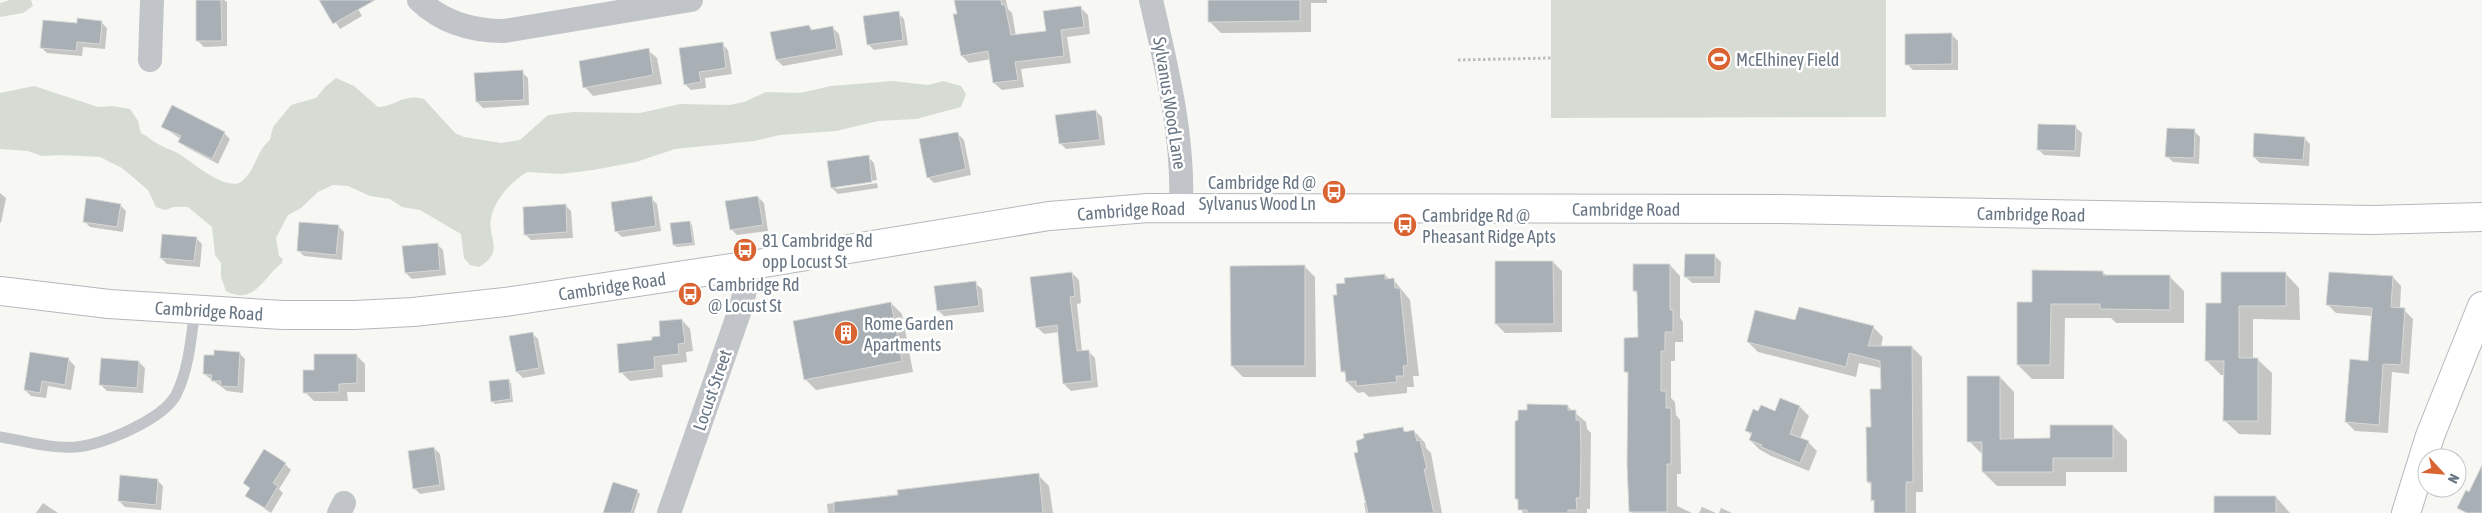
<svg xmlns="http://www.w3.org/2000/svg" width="2482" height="513" font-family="'Asap Condensed',sans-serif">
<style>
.green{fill:#d6dcd4}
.shadow{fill:#0003}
.building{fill:#a8afb5;stroke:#d9d9d7}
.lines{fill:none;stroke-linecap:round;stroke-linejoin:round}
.secondary-casing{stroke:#b3b8bd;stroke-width:30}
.highway-casing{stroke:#b4b7bb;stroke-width:30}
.path{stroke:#bbbdc0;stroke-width:3;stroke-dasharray:2.5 2.5;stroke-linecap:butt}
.lane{stroke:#c1c4c8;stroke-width:11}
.street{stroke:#c1c4c8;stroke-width:24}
.secondary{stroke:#fff;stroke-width:28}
.highway{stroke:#fff;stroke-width:28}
.labels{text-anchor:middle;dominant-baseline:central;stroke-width:5;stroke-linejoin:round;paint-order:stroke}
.poi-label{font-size:18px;fill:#687684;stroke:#fff;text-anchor:start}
.street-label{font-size:18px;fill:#687684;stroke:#fff}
</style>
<rect width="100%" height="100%" fill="#f7f7f4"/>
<path class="green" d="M 10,0 L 31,0 L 33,6 L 23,13 L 0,17 L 0,3 Z
M 1551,0 L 1886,0 L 1886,117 L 1551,118 Z
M 336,78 L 354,86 L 378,107 C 397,106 403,93 424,99 L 455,133 L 464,137 L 501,143 L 520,140 L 548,115 L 573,112 L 640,113 L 680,104 L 729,105 L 744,102 L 766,92 L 800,93 L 831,86 L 893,81 L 928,85 L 943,81 L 961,86 L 966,94 L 961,107 L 916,119 L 878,121 L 836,131 L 780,135 L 755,141 L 675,149 L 636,162 L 593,170 L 561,174 L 527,172 C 511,182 495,199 491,218 C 487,238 506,251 479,267 L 470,265 L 464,258 L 461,234 L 420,210 L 402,207 L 390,199 L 370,196 L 348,186 L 333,185 L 318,192 L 301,208 L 288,215 L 276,238 L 279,256 L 283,259 L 282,263 C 263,277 255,306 226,291 L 221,277 L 221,263 L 215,255 L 212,227 L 188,207 L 174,207 L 165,210 L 156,207 L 148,190 L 122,168 L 100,157 L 61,155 L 42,156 L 28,151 L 0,149 L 0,93 L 34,86 L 98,107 L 112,106 L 130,109 L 138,121 L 141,133 C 148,136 153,142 160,145 C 167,149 175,151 181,155 C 193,163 228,193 242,181 C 256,170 256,151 270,140 L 273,127 L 291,105 L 316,98 L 325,87 Z"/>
<path class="shadow" d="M 197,0 L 224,0 L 227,2 L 227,46 L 204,47 L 198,41 Z
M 321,0 L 353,0 L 362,16 L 340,29 Z
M 956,0 L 1006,0 L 1008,9 L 1012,13 L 1016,36 L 1047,32 L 1081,8 L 1088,15 L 1090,34 L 1067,37 L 1071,63 L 1021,69 L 1024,87 L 1002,90 L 994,83 L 991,59 L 969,63 L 962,56 Z
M 1210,0 L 1327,0 L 1327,3 L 1311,3 L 1311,32 L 1221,33 L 1210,22 Z
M 898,13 L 904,19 L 908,45 L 874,50 L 868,44 Z
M 101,22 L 107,28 L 105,49 L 83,47 L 82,56 L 47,53 L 41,47 L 78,24 Z
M 809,26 L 814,31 L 833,28 L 839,34 L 843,55 L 783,66 L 777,60 Z
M 1952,35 L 1958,41 L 1958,70 L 1913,70 L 1907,64 Z
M 722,44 L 728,50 L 732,74 L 705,78 L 706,88 L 691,90 L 685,84 Z
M 648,50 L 657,58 L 662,84 L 593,96 L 585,87 Z
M 522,72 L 528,78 L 529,105 L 483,108 L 477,102 Z
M 1096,111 L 1102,117 L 1105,145 L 1066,149 L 1060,143 Z
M 163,127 L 224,133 L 230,139 L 218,164 L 186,147 L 180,141 L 181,139 Z
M 2075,127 L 2082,133 L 2080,157 L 2044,155 L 2038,149 Z
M 2194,131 L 2200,137 L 2199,164 L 2173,162 L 2167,156 Z
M 958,134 L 964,140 L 971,175 L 934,183 L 928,177 Z
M 2304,138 L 2310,144 L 2309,166 L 2260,163 L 2254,157 Z
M 868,157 L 874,163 L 877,180 L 836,187 L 836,189 L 877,183 L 878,188 L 838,194 L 832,188 L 829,163 Z
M 0,193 L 6,198 L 1,223 L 0,222 Z
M 758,197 L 764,203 L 768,231 L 737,235 L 731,229 Z
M 651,198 L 657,204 L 661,231 L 622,237 L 616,231 Z
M 120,205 L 126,211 L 123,232 L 90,227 L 84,221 Z
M 565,205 L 571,211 L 573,238 L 531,240 L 525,234 Z
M 689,222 L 692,225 L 695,245 L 677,247 L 674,245 Z
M 338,226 L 344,232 L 342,260 L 304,256 L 298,250 Z
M 196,238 L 202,244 L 200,267 L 167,264 L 161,258 Z
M 437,244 L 443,250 L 446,275 L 412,279 L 406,273 Z
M 1715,256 L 1721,262 L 1720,283 L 1692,283 L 1686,277 Z
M 1553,262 L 1562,271 L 1562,332 L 1505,333 L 1496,324 Z
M 1670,265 L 1680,276 L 1680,318 L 1683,322 L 1683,342 L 1675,342 L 1675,361 L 1671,361 L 1671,398 L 1675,402 L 1676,415 L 1680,420 L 1681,474 L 1677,474 L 1677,506 L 1692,513 L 1632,513 L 1629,376 L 1626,372 L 1639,339 L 1639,295 L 1634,291 Z
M 1304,266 L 1315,277 L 1316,377 L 1243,377 L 1232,366 Z
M 2103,272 L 2107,276 L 2169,276 L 2184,291 L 2184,323 L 2116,323 L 2111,318 L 2065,318 L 2064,379 L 2032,379 L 2018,365 L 2033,304 Z
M 1072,273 L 1079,280 L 1081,303 L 1077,304 L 1082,352 L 1088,351 L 1095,358 L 1098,387 L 1071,391 L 1064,384 L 1059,332 L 1044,334 L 1037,327 Z
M 2285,273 L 2299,288 L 2300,320 L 2253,319 L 2253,359 L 2257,359 L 2272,373 L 2271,435 L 2239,434 L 2224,420 L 2225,375 L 2221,375 L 2206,360 L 2223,304 Z
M 1385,275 L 1389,279 L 1393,279 L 1410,300 L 1419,376 L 1413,376 L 1414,387 L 1407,387 L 1407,393 L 1369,397 L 1364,392 L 1358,393 L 1347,382 L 1347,376 L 1342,371 Z
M 2393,277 L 2401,286 L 2400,309 L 2404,310 L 2413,319 L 2409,374 L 2392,372 L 2388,433 L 2355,431 L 2346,422 L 2370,362 L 2373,316 L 2336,313 L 2327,304 Z
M 975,283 L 982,289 L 984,312 L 944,316 L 938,310 Z
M 891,303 L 902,314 L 913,372 L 816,390 L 805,379 Z
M 682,320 L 690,329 L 693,351 L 686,352 L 687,362 L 662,365 L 663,377 L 630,381 L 621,372 L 654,341 Z
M 1796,322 L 1873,327 L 1883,337 L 1881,347 L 1912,347 L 1922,357 L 1923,492 L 1916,492 L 1916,513 L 1876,513 L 1872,486 L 1868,482 L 1872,428 L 1882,390 L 1881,368 L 1859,363 L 1856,377 L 1758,352 L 1748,342 Z
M 532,333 L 538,339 L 545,374 L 523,378 L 517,372 Z
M 239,353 L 245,359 L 243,393 L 227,391 L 204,374 Z
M 356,355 L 365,364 L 365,392 L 347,392 L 348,401 L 314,401 L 305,392 L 316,371 Z
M 69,360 L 75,366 L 71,390 L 48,386 L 46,398 L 31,396 L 25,390 Z
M 139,362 L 145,368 L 143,393 L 107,391 L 101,385 Z
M 2000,377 L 2014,392 L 2014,440 L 2051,440 L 2113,426 L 2127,440 L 2127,472 L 2066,472 L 2066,486 L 1997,486 L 1983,472 L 1983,455 L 1969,441 Z
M 508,380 L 511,383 L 513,402 L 495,404 L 492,401 Z
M 1781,400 L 1800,407 L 1809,416 L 1800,439 L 1808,442 L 1817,451 L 1809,471 L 1771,456 L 1759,449 L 1750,440 L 1752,436 L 1747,430 L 1776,413 Z
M 1567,406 L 1586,422 L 1587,429 L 1591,433 L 1590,509 L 1587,509 L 1587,513 L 1523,513 L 1516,498 Z
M 1402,428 L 1407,433 L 1414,431 L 1425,443 L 1426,448 L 1431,453 L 1442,513 L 1366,513 L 1364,503 L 1367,502 Z
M 434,448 L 440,454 L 445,490 L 420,494 L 414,488 Z
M 285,464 L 291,470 L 279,489 L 283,493 L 271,513 L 249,498 L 251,489 L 244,483 Z
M 1038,475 L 1049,486 L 1053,513 L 828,513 L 827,504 Z
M 157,480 L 163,486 L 161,510 L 125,507 L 119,501 Z
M 637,491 L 640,494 L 634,513 L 605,513 Z
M 2276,497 L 2290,513 L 2215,513 Z
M 43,503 L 58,513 L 36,513 Z
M 1702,507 L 1716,513 L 1699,513 Z
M 1721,508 L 1732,513 L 1719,513 Z"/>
<path class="building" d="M 196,0 L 221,0 L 222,41 L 196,41 Z
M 319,0 L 375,0 L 333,24 Z
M 954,0 L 1001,0 L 1002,5 L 1005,5 L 1011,35 L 1046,31 L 1043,11 L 1081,6 L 1084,27 L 1061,30 L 1064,56 L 1015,62 L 1018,80 L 993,83 L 988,51 L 961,56 L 953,14 L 957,14 Z
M 1208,0 L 1300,0 L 1300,21 L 1208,22 Z
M 899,11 L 903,40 L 867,45 L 863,16 Z
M 77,18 L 102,21 L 100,44 L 77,42 L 76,51 L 40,48 L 43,20 L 77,23 Z
M 809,25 L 811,30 L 833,26 L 837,49 L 776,60 L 770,32 Z
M 1952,33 L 1952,64 L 1905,65 L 1905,34 Z
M 723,42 L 726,68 L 699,72 L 701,82 L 684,85 L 679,48 Z
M 649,48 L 653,75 L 583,88 L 579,61 Z
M 523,70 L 524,100 L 476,102 L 474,73 Z
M 172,105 L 225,132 L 212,159 L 178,142 L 181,136 L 161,127 Z
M 1096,110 L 1100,140 L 1059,144 L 1055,115 Z
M 2038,124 L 2076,125 L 2075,151 L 2037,150 Z
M 2167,128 L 2195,129 L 2194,158 L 2165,157 Z
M 958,132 L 966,169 L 927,178 L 919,139 Z
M 2254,133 L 2305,137 L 2303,160 L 2253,157 Z
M 869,155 L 872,182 L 831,188 L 827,161 Z
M 652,196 L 656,226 L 615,232 L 611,202 Z
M 758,196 L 763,225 L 730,230 L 725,201 Z
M 86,198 L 121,204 L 117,227 L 83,222 Z
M 566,204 L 567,232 L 524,235 L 523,207 Z
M 690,221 L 693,243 L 673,245 L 670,223 Z
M 299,222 L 339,225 L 336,255 L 297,251 Z
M 162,234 L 197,237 L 194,261 L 160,258 Z
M 438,243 L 440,270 L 405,273 L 402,246 Z
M 1685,254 L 1715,254 L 1715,277 L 1684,277 Z
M 1495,261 L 1553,261 L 1554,324 L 1495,324 Z
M 1633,264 L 1670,264 L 1670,310 L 1673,310 L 1673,332 L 1665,332 L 1665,351 L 1661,351 L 1661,391 L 1666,391 L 1666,408 L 1671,408 L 1671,464 L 1667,464 L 1667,512 L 1629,512 L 1627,464 L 1628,372 L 1624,372 L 1624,338 L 1638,337 L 1637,291 L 1633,291 Z
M 1305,265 L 1305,366 L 1231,366 L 1230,266 Z
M 2032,270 L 2103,271 L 2103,275 L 2170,275 L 2170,310 L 2100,309 L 2100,304 L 2051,304 L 2050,365 L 2017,365 L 2017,302 L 2032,302 Z
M 1072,272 L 1075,296 L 1070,297 L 1077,351 L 1089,350 L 1092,381 L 1063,384 L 1057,325 L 1036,328 L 1030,277 Z
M 2221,272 L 2286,272 L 2286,306 L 2239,306 L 2239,358 L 2258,358 L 2258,421 L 2223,421 L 2224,361 L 2205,361 L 2206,303 L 2221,303 Z
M 2329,272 L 2393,276 L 2391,307 L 2405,308 L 2401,365 L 2383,364 L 2379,425 L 2345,422 L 2350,359 L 2368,361 L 2372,308 L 2326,305 Z
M 1385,274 L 1385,279 L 1394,278 L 1395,288 L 1400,288 L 1408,365 L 1403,366 L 1404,376 L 1396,376 L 1397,382 L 1356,386 L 1356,381 L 1346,382 L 1345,371 L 1341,372 L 1333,295 L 1337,295 L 1336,284 L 1345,283 L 1344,278 Z
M 976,281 L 979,306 L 937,311 L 934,286 Z
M 891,302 L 902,361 L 804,380 L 793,321 Z
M 1799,307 L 1874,326 L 1868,346 L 1912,346 L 1913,482 L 1906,482 L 1906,513 L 1874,513 L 1874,500 L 1871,501 L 1871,482 L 1867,482 L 1866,427 L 1871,427 L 1870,389 L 1881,389 L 1880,361 L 1849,353 L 1846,367 L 1747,342 L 1755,310 L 1795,320 Z
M 682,319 L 685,343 L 678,344 L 679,354 L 654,357 L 655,369 L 619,373 L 617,344 L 652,340 L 652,337 L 660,336 L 659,321 Z
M 533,332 L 539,368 L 516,372 L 509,336 Z
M 214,350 L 240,352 L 238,387 L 220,386 L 221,381 L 211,381 L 212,375 L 203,374 L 204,355 L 214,355 Z
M 30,352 L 69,358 L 65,385 L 42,381 L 40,393 L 24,390 Z
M 314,354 L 357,354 L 357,383 L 339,384 L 339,392 L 303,393 L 303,370 L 314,370 Z
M 101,358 L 139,361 L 137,388 L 99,385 Z
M 1967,376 L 2000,376 L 2000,439 L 2050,438 L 2050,425 L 2113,425 L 2113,458 L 2053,458 L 2053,472 L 1982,472 L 1982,442 L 1967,442 Z
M 509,379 L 511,399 L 491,402 L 489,381 Z
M 1780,398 L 1800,406 L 1790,434 L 1809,441 L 1800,463 L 1761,447 L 1762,445 L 1749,440 L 1752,433 L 1745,431 L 1753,409 L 1758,411 L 1761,405 L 1775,411 Z
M 1527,404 L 1568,405 L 1568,410 L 1576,410 L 1576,420 L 1580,420 L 1581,450 L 1580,498 L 1576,498 L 1577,510 L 1568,510 L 1568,513 L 1527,513 L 1527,510 L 1518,510 L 1518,499 L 1515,499 L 1515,421 L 1518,420 L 1518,410 L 1527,410 Z
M 1403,427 L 1404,432 L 1414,430 L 1417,441 L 1420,440 L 1427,469 L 1424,469 L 1434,513 L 1368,513 L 1354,453 L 1358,452 L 1356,441 L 1364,438 L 1363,434 Z
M 434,447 L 440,485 L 413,489 L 408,451 Z
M 264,449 L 286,463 L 273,483 L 278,486 L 265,508 L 245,496 L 250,488 L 243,483 Z
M 2482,465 L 2482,513 L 2467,513 L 2457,508 L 2466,490 L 2469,492 Z
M 1039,473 L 1043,513 L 834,513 L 834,502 L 898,495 L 897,490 Z
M 120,475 L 158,479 L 156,505 L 118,501 Z
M 613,482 L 638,490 L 631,513 L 603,513 Z
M 2214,496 L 2276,496 L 2276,513 L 2214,513 Z"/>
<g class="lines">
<g class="secondary-casing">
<path id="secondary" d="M 2406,513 L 2430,436 L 2482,306"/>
</g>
<g class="highway-casing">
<g id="highway">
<path id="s1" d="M 0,291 L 109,304 L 283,315 L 355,315 L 413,312 L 505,302 L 751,265 L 1049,216 L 1148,208 L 1781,209 L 2372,220 L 2482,217"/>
</g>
</g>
<path class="path" d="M 1458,60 L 1551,58"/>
<path class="lane" d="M 0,437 C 25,441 51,449 76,447 C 104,444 162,420 176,395 C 189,369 191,338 195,309"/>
<path class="street" d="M 419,0 C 442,22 472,31 504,31 L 691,0
M 1151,0 C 1167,69 1184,137 1181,208
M 150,60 L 152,0
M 339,513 L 344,503
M 669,513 L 741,307 L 751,265"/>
<use href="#secondary" class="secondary"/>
<use href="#highway" class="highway"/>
</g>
<defs>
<g id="stadium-disc" transform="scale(1.25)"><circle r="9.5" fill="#d96432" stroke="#fff"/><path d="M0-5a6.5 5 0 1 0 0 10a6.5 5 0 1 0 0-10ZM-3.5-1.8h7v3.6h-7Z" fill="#fff"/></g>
<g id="bus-disc" transform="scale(1.25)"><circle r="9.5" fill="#d96432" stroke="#fff"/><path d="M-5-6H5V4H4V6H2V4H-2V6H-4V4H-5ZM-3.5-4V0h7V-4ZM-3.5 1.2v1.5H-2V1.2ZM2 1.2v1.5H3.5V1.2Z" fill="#fff"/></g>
<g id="building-disc" transform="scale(1.25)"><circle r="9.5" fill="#d96432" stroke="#fff"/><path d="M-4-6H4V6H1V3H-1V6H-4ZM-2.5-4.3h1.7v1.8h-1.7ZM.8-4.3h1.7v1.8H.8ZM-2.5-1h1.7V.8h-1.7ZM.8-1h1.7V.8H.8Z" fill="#fff"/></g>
</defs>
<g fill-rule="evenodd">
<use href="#stadium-disc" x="1719" y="59"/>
<use href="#bus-disc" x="1334" y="192"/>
<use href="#bus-disc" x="1405" y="225"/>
<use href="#bus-disc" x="745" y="250"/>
<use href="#bus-disc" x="690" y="294"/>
<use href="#building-disc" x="846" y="333"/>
</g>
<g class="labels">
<g class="poi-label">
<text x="1736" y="59">McElhiney Field</text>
<text x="1316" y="182" text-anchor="end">Cambridge Rd @<tspan x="1316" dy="21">Sylvanus Wood Ln</tspan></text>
<text x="1422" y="215">Cambridge Rd @<tspan x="1422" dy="21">Pheasant Ridge Apts</tspan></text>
<text x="762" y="240">81 Cambridge Rd<tspan x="762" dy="21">opp Locust St</tspan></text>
<text x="708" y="284">Cambridge Rd<tspan x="708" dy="21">@ Locust St</tspan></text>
<text x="864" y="323">Rome Garden<tspan x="864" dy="21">Apartments</tspan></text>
</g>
<g class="street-label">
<text transform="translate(1170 103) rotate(81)">Sylvanus Wood Lane</text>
<text stroke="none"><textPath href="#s1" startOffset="1635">Cambridge Road</textPath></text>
<text stroke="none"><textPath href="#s1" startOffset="1140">Cambridge Road</textPath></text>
<text stroke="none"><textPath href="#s1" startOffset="2040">Cambridge Road</textPath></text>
<text stroke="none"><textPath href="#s1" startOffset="615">Cambridge Road</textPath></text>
<text stroke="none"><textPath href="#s1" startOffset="210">Cambridge Road</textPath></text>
<text transform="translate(712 390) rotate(-71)">Locust Street</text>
</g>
</g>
<g transform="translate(2442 473) rotate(116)"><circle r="24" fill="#ffffff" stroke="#c3c8ce"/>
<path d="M0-4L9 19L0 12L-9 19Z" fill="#d96432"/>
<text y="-8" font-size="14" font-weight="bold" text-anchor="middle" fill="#687684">N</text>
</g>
</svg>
